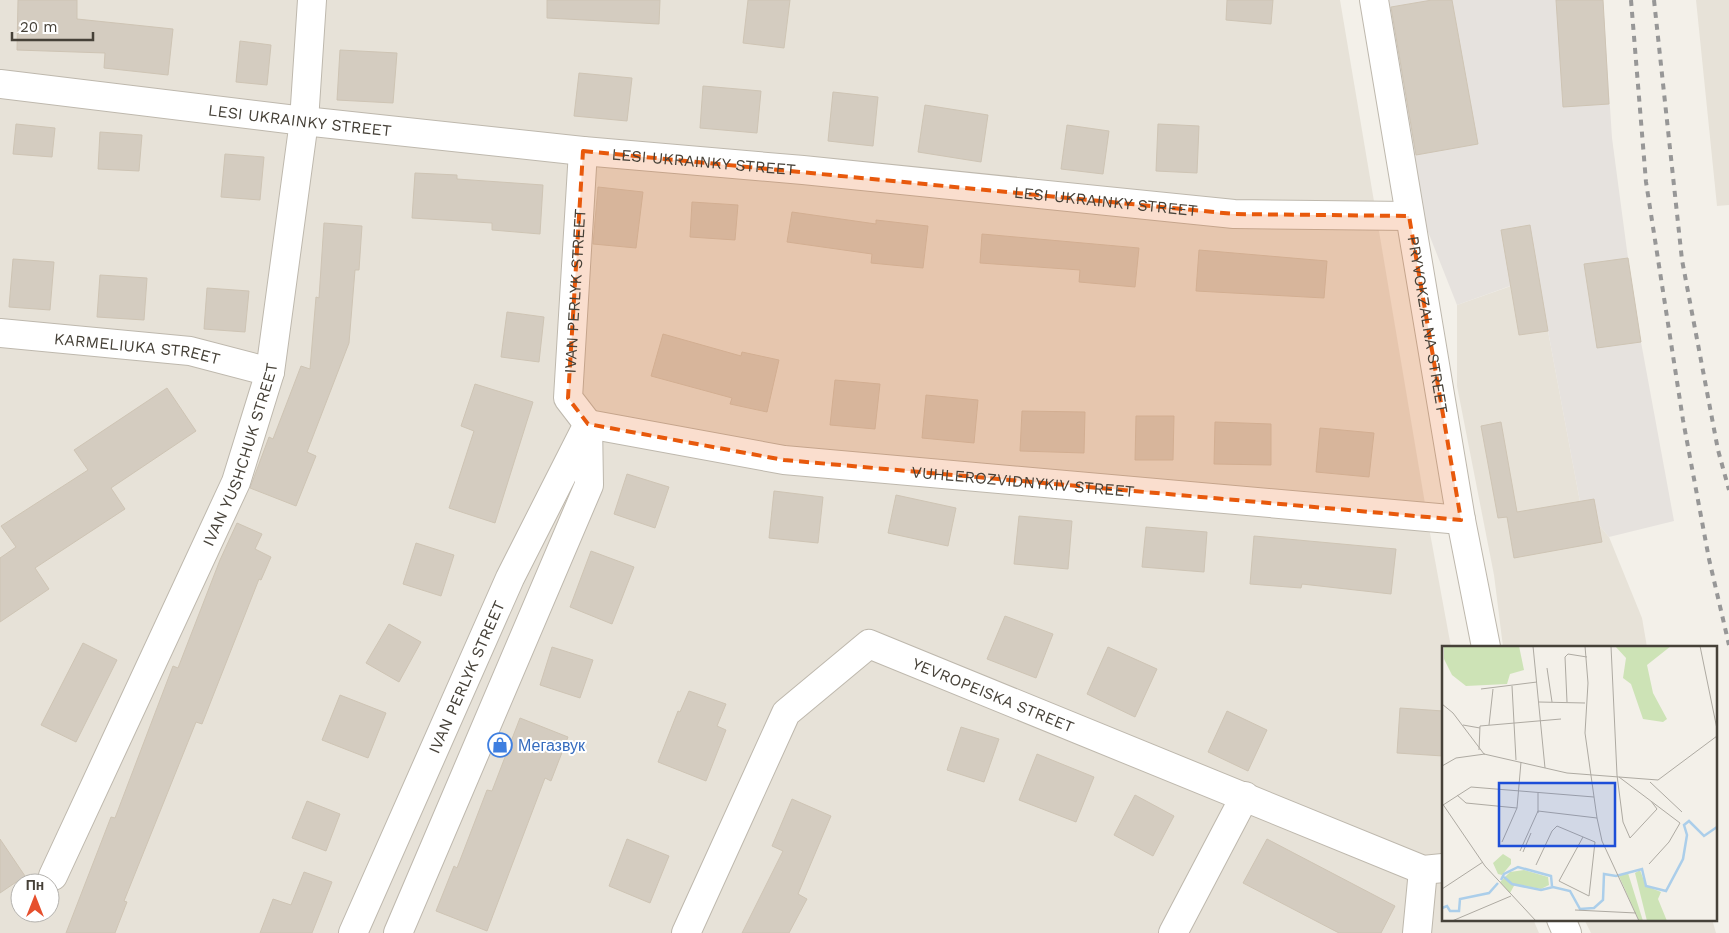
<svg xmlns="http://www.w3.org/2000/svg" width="1729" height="933" font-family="'Work Sans',sans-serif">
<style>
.residential{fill:#e7e2d8;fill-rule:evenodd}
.industrial{fill:#e6e2de}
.building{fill:#d4ccc0;stroke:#cec4b4}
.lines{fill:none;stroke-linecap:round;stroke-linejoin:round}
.minor-casing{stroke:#beb8ad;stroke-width:30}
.minor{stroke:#fff;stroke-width:28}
.rail{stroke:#979797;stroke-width:4;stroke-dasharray:6 6;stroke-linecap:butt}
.marked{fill:#e8590c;fill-opacity:0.2;stroke:#e8590c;stroke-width:4;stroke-dasharray:10 6;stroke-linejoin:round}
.labels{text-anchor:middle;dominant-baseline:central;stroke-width:4;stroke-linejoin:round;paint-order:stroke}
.street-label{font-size:16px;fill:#464138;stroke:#fff}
.shop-label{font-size:16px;fill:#366cbe;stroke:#fff;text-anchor:start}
.inset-river{fill:none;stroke:#abceea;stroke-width:2.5}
.inset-road{fill:none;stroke:#aeaaa2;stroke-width:1}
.view{fill:#1d4ed8;fill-opacity:0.15;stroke:#1d4ed8;stroke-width:2.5}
.inset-edge{fill:none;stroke:#464138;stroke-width:2.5}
</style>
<rect width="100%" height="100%" fill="#f3f0e9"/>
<path class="residential" d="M 0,0 L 1340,0 L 1430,533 L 1451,647 L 1443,647 L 1443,919 L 1533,919 L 1539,933 L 0,933 ZM 20,883 L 50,883 L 50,913 L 20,913 Z
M 1696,0 L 1729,0 L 1729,205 L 1717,206 Z
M 1511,286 L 1548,331 L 1580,502 L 1609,537 L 1642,618 L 1647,647 L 1503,647 L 1494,575 L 1457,386 L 1457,305 Z
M 1584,919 L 1712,919 L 1716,933 L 1591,933 Z"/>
<path class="industrial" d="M 1384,0 L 1603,0 L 1612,138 L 1628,258 L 1641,342 L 1674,521 L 1609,537 L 1580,502 L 1548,331 L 1519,335 L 1510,286 L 1457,305 L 1421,214 Z"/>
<path class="building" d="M 18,0 L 77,0 L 77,19 L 173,29 L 168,75 L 104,68 L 105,53 L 17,50 Z
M 547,0 L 660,0 L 659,24 L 547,18 Z
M 748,0 L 790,0 L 784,48 L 743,43 Z
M 1227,0 L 1273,0 L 1271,24 L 1226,20 Z
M 1432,0 L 1452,0 L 1478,144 L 1416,155 L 1391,7 Z
M 1556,0 L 1603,0 L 1609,104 L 1563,107 Z
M 240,41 L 271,45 L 267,85 L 236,82 Z
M 340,50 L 397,53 L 393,103 L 337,100 Z
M 579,73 L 632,78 L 627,121 L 574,116 Z
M 703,86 L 761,91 L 757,133 L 700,128 Z
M 833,92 L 878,97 L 873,146 L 828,141 Z
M 925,105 L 988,115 L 981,162 L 918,152 Z
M 16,124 L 55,128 L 52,157 L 13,154 Z
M 1158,124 L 1199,126 L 1197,173 L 1156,171 Z
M 1067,125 L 1109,131 L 1103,174 L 1061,169 Z
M 100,132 L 142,135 L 139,171 L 98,169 Z
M 225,154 L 264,157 L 260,200 L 221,197 Z
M 415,173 L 457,175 L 457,179 L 543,185 L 540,234 L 492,230 L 492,223 L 412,218 Z
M 598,187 L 643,192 L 636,248 L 593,244 Z
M 692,202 L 738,205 L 735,240 L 690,237 Z
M 792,212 L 876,224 L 876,220 L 928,226 L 923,268 L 871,263 L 872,254 L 787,242 Z
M 324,223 L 362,226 L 359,270 L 355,270 L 349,343 L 307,452 L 316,456 L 296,506 L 250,488 L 269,437 L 273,439 L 301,366 L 310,369 L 316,297 L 319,298 Z
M 1530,225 L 1548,331 L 1519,335 L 1501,230 Z
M 982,234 L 1139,248 L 1135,287 L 1079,282 L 1080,270 L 980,263 Z
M 1199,250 L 1327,261 L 1324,298 L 1196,291 Z
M 1628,258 L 1641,342 L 1597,348 L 1584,264 Z
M 13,259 L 54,262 L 50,310 L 9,307 Z
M 100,275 L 147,278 L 144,320 L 97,317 Z
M 207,288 L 249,291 L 245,332 L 204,329 Z
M 507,312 L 544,317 L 539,362 L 501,357 Z
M 663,334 L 741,356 L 742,352 L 779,360 L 767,412 L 730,404 L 732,398 L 651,376 Z
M 835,380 L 880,384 L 875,429 L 830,425 Z
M 475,384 L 533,402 L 495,523 L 449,508 L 474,431 L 461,426 Z
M 167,388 L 196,431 L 111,488 L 125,509 L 35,568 L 49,589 L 0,622 L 0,558 L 16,547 L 1,526 L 88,470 L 74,450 Z
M 926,395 L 978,400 L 974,443 L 922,438 Z
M 1022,411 L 1085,412 L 1084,453 L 1020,451 Z
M 1136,416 L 1174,416 L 1173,460 L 1135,460 Z
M 1215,422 L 1271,424 L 1271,465 L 1214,464 Z
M 1501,422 L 1517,512 L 1594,499 L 1602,542 L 1514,558 L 1507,517 L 1498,518 L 1481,426 Z
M 1320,428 L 1374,433 L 1369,477 L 1316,472 Z
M 627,474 L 669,487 L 655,528 L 614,514 Z
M 774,491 L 823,497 L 818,543 L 769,538 Z
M 896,495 L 956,508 L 948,546 L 888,533 Z
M 1019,516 L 1072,521 L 1068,569 L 1014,564 Z
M 237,523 L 262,534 L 255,549 L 271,557 L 261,580 L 259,579 L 202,724 L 196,722 L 124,901 L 127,902 L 115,933 L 66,933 L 111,817 L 115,818 L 173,666 L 178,668 L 220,560 Z
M 1146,527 L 1207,532 L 1204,572 L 1142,567 Z
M 1254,536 L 1396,549 L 1391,594 L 1302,584 L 1301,588 L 1250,584 Z
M 416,543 L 454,555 L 441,596 L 403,584 Z
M 591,551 L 634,567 L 612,624 L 570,607 Z
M 1005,616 L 1053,634 L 1036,678 L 987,659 Z
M 389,624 L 421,642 L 399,682 L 366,663 Z
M 83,643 L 117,660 L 76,742 L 41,725 Z
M 552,647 L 593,660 L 580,698 L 540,685 Z
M 1108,647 L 1157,669 L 1135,717 L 1087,694 Z
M 689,691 L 726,704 L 717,726 L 726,730 L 706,781 L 658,762 L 678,711 L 680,712 Z
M 340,695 L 386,713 L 368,758 L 322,740 Z
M 1400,708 L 1443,711 L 1443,756 L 1397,753 Z
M 1227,711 L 1267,730 L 1248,771 L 1208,752 Z
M 520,718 L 568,737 L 551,781 L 545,778 L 487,931 L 436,911 L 454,866 L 457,868 L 487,790 L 492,791 Z
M 961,727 L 999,739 L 984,782 L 947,770 Z
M 1037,754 L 1094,777 L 1076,822 L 1019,800 Z
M 1135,795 L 1174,816 L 1153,856 L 1114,835 Z
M 792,799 L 831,816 L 798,894 L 807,899 L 789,933 L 742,933 L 783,851 L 772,846 Z
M 307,801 L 340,814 L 326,851 L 292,838 Z
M 0,839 L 25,876 L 0,893 Z
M 627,839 L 669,856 L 650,903 L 609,886 Z
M 1267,839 L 1395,906 L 1381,933 L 1339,933 L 1243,883 Z
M 304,872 L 332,882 L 312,933 L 260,933 L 273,899 L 291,905 Z"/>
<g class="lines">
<g class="minor-casing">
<g id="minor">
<path id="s1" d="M 1374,0 L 1461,520 L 1486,647"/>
<path id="s2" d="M 0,84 L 304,121 L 583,151 L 803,170 L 1234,214 L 1409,216"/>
<path id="s3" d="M 0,333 L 190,351 L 270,372"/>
<path id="s4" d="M 53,876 L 236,482 L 270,372 L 304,121 L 312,0"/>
<path d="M 1561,919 L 1567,933"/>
<path id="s5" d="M 353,933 L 510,578 L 588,424 L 784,460 L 1461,520"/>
<path id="s6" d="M 398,933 L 589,485 L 588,424 L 568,398 L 583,151"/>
<path id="s7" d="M 686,933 L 786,713 L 869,644 L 1423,870 L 1443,868"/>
<path d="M 1173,933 L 1245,796"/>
<path d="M 1417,933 L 1423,870"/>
</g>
</g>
<use href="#minor" class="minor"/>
<path class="rail" d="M 1631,0 L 1646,182 L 1683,420 L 1709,559 L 1729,645
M 1654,0 L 1682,260 L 1718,450 L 1729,490"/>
</g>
<path class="marked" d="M 583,151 L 1234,214 L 1409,216 L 1461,520 L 784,460 L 588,424 L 568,398 Z"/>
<defs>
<g id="shop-ring" transform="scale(1.25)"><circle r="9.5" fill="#fff" stroke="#3f7fe0" stroke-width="1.5"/><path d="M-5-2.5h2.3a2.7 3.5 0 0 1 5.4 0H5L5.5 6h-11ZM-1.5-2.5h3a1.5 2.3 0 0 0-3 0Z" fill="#3f7fe0"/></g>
</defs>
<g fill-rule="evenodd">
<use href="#shop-ring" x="500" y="745"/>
</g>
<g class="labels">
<g class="street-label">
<text stroke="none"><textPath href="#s2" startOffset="302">LESI UKRAINKY STREET</textPath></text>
<text stroke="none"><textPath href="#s2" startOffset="708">LESI UKRAINKY STREET</textPath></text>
<text stroke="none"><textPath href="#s2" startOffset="1112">LESI UKRAINKY STREET</textPath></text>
<text stroke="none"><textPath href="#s6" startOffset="688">IVAN PERLYK STREET</textPath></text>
<text stroke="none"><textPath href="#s1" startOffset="329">PRYVOKZALNA STREET</textPath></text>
<text stroke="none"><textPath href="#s3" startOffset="138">KARMELIUKA STREET</textPath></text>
<text stroke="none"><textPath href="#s4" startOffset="462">IVAN YUSHCHUK STREET</textPath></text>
<text stroke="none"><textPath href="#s5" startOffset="1000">VUHLEROZVIDNYKIV STREET</textPath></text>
<text stroke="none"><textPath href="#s5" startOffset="280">IVAN PERLYK STREET</textPath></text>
<text stroke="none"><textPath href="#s7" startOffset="484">YEVROPEISKA STREET</textPath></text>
</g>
<g class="shop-label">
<text x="518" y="745">Мегазвук</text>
</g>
</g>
<g transform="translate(1442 646)">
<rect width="275" height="275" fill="#f3f0e9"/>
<path d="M 2,0 L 77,0 L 82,24 L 68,28 L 65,38 L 24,40 L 10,29 L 2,13 ZM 173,0 L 229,0 L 205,19 L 211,47 L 225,73 L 221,76 L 201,73 L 189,38 L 181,32 L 184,12 ZM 61,208 L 69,213 L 69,218 L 60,229 L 56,228 L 51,217 ZM 82,224 L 106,231 L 107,239 L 99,243 L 73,238 L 68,247 L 58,236 L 68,226 ZM 198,224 L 204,240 L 219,246 L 216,253 L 225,275 L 205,275 L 193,227 ZM 186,227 L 201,275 L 197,275 L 177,230 Z" fill="#cde3b6"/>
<path class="inset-river" d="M 62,231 L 70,238 L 99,244 L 111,241 L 128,245 L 138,263 L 152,262 L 161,254 L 162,228 L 174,230 L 200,223 L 204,240 L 224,245 L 241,213 L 245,189 L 242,179 L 247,175 L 262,190 L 275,181M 59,234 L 62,228 L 76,221 L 109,230 L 110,240M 0,262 L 5,260 L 8,265 L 17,265 L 18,253 L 47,247 L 56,237"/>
<path class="inset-road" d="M 91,0 L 103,122M 143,0 L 146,37 L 143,87 L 155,172 L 160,195 L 197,275M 169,0 L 175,129 L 181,176 L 188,192 L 215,163 L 209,155M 258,0 L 275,83M 105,22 L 110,56M 70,40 L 74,114M 39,43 L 95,36M 97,56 L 143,57M 125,56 L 123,11 L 126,8 L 145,11M 0,58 L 11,67 L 42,108 L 125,127 L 216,134 L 275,90M 21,79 L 38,82M 47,79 L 51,43M 37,104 L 38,80 L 119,73M 0,120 L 14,112 L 43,108M 177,131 L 238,177 L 227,196 L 207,218M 208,136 L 240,166M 96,147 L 96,167M 15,149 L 24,157 L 75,162M 0,157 L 43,220 L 94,275M 1,159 L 29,141 L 152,151M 141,191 L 117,235 L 147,250 L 153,196M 60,196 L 75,162 L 79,116M 78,205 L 96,165 L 155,172M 81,206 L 89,187M 94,219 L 110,185 L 115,180 L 153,196M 0,243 L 41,216M 133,264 L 194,267M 10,275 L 69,250"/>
<path class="view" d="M 57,137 L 173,137 L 173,200 L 57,200 Z"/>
<rect width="275" height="275" class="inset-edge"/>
</g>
<g transform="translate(35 898)"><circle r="24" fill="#ffffff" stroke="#b5b3af"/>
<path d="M0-4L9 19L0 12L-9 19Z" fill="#e64f2d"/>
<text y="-8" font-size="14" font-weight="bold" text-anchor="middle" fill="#464138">Пн</text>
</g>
<path d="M12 32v8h81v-8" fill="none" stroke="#464138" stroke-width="2.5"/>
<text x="20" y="32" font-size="15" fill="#464138" stroke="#ffffff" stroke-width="4" paint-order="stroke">20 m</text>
</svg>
